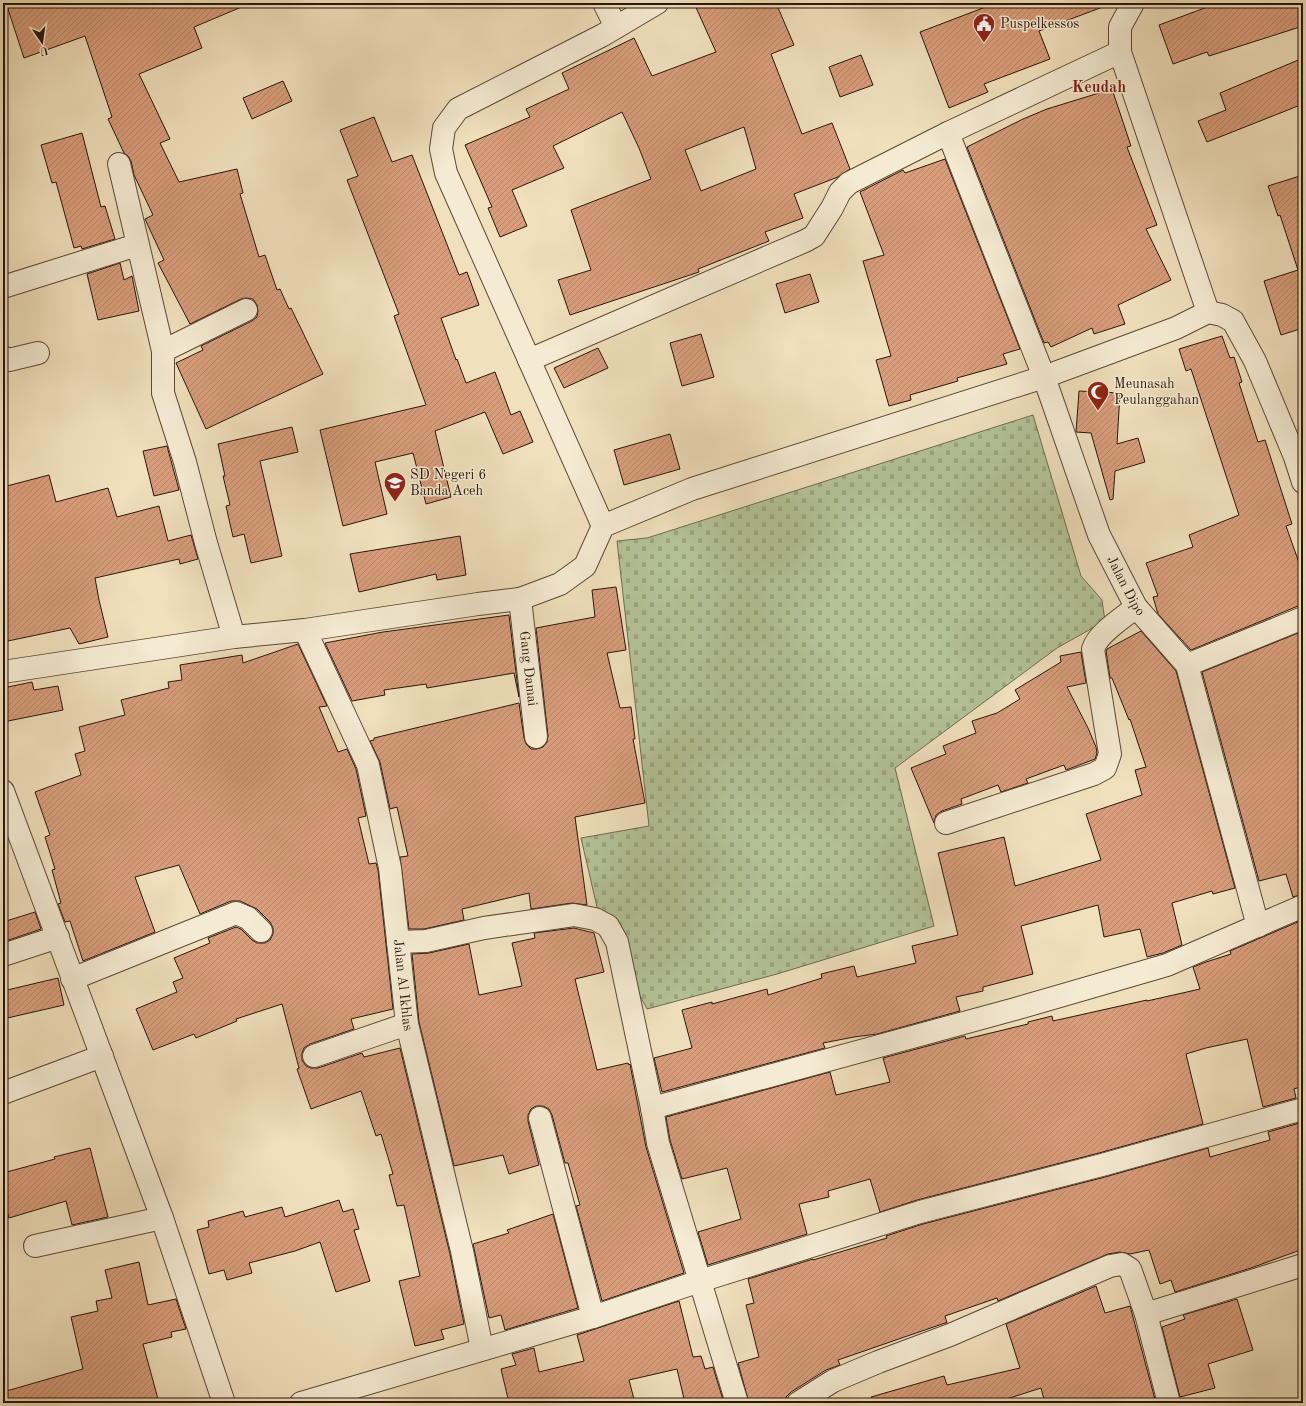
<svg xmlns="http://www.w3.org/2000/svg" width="1306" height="1406" font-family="'Old Standard TT',serif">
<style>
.cemetery{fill:url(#cemetery-stones);stroke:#6e6c50}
.building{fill:url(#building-hatch);stroke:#29150a;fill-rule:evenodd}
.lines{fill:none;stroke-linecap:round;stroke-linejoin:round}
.minor-casing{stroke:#5b4836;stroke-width:24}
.tertiary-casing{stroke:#5b4836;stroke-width:24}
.minor{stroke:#f5ebd3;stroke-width:22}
.tertiary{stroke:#f5ebd3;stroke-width:22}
.labels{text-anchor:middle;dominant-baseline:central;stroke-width:3;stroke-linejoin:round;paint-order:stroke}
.poi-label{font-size:14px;fill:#29150a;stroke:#f5ebd3;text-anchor:start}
.street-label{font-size:14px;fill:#29150a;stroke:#f5ebd3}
.quarter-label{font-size:16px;font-weight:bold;fill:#7a1f14;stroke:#f5ebd3}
</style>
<defs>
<pattern id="cemetery-stones" width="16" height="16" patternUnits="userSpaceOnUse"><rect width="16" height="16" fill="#b3c396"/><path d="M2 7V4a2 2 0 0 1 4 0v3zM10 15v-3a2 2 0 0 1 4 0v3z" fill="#9aa780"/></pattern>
<pattern id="building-hatch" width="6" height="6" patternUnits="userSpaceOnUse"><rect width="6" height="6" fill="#d89d7b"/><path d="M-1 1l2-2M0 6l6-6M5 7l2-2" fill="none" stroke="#b98669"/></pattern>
</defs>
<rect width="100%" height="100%" fill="#f0e0bc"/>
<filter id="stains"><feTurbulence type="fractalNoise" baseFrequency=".005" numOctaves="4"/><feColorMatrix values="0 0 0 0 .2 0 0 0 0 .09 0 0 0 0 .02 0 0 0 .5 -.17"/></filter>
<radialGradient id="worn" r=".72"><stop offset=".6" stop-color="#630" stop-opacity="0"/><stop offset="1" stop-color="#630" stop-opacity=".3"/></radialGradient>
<path class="cemetery" d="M 1033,415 L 1081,576 L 1102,600 L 1105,621 L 1057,648 L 895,768 L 934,926 L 777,974 L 647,1009 L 600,920 L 581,838 L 649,826 L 617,541 L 647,538 Z"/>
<path class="building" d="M 6,3 L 251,3 L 194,27 L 202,48 L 139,74 L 170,139 L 160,143 L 179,182 L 237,169 L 243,193 L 240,194 L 259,257 L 265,255 L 277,290 L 280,289 L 289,309 L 291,308 L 323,374 L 206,429 L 176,363 L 203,350 L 201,346 L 252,321 L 257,317 L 258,311 L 257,305 L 253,299 L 246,298 L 241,299 L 190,324 L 158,263 L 164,260 L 145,219 L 153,215 L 134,175 L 131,161 L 128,156 L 124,153 L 108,119 L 112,117 L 85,36 L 24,58 Z
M 694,3 L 776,3 L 794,45 L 771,54 L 802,134 L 832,123 L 850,169 L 838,177 L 794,194 L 803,218 L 765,232 L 769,241 L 698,269 L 699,272 L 570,315 L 558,280 L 591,270 L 571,210 L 651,179 L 639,148 L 622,112 L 553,146 L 564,168 L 512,190 L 527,226 L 500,237 L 488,208 L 492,207 L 465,145 L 530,117 L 526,109 L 569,89 L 562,73 L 634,38 L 652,76 L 716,52 ZM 744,127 L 756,169 L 701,191 L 685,150 Z
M 996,3 L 1108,3 L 1108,5 L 1039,31 L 1050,59 L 984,84 L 988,92 L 949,108 L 920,32 Z
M 1218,3 L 1303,3 L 1303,26 L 1209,56 L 1207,52 L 1173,64 L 1159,25 Z
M 861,55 L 873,85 L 840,97 L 829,67 Z
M 1303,58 L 1303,104 L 1207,142 L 1198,121 L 1226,110 L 1220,93 Z
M 283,81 L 292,101 L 252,119 L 243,98 Z
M 1112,89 L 1131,146 L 1127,147 L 1157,225 L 1146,229 L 1171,280 L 1118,305 L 1125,324 L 1094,334 L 1092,328 L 1051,347 L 1048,342 L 1044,343 L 967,147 L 1023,119 L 1047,109 Z
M 374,117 L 392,162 L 412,155 L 459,275 L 467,272 L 479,305 L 441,318 L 456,360 L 457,359 L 466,383 L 495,372 L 511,415 L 520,411 L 533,442 L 503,454 L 485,412 L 435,431 L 451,497 L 426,504 L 413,453 L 375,462 L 387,514 L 343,526 L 320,430 L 426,405 L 394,316 L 399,314 L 347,180 L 358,176 L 340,130 Z
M 82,133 L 101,207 L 105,206 L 115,239 L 82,249 L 81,246 L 74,248 L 56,182 L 52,183 L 41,145 Z
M 945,159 L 1020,349 L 1003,354 L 1007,364 L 957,378 L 958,381 L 910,395 L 911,400 L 889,406 L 876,360 L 891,356 L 863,261 L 884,255 L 860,192 L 903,170 L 905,173 Z
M 1303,175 L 1303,328 L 1281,335 L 1264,281 L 1298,270 L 1280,215 L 1278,216 L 1268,186 Z
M 120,263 L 124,280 L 132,276 L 139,311 L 98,320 L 87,274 Z
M 810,274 L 819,302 L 785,313 L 776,284 Z
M 701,334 L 714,377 L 682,386 L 670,343 Z
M 1222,336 L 1230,358 L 1234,357 L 1242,382 L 1239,383 L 1258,442 L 1265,440 L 1292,524 L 1286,526 L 1303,574 L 1303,606 L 1298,606 L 1191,650 L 1158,614 L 1153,597 L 1158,596 L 1146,563 L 1193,547 L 1189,535 L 1239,515 L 1191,369 L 1186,371 L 1179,349 Z
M 598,348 L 608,368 L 564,388 L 554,368 Z
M 1079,391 L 1120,393 L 1117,444 L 1138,438 L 1145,462 L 1115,471 L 1113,499 L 1110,500 L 1091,433 L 1076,432 Z
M 292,427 L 298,452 L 260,461 L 282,556 L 251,563 L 244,534 L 233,537 L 226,506 L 230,505 L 223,476 L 225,476 L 218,444 Z
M 670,434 L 680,469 L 624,485 L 614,450 Z
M 167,446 L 179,490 L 154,496 L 143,451 Z
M 49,475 L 56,502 L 108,488 L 117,517 L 159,506 L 168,541 L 191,535 L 198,559 L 180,564 L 179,559 L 95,578 L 99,600 L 108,637 L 79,644 L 70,628 L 3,642 L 3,487 Z
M 460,536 L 466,575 L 437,580 L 436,574 L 359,592 L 350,554 Z
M 616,587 L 626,650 L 607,653 L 620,708 L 631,707 L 635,739 L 633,739 L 645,803 L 575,817 L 587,905 L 572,903 L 531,909 L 529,893 L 462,909 L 464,920 L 424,929 L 409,929 L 400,857 L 408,856 L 397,807 L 390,809 L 380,762 L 370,741 L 374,740 L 374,738 L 519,703 L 524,738 L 526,744 L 531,749 L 537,749 L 543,747 L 547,742 L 548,736 L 536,628 L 595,617 L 592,590 Z
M 509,615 L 519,697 L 514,673 L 427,688 L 426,684 L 384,690 L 385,695 L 352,701 L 325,643 L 383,632 Z
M 1141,631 L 1176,671 L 1235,888 L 1213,894 L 1212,891 L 1172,903 L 1182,945 L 1163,953 L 1147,957 L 1140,929 L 1104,937 L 1098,905 L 1021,926 L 1033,974 L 983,987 L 983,991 L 956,997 L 960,1011 L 877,1034 L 854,1037 L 823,1043 L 825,1048 L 662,1092 L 654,1058 L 692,1048 L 682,1010 L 712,1002 L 712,1004 L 767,989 L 768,995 L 822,978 L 821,974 L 854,966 L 857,977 L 916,963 L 912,946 L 958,935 L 938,853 L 1004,837 L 1015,886 L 1101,860 L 1086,814 L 1142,795 L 1135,770 L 1146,767 L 1130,719 L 1129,720 L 1112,678 L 1110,678 L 1106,651 L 1107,649 Z
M 1303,631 L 1303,894 L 1293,897 L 1286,874 L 1259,881 L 1202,672 Z
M 298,644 L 327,706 L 319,707 L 338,752 L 347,749 L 356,769 L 366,816 L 358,818 L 369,864 L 376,863 L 378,870 L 393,1009 L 351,1019 L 354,1029 L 310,1044 L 304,1048 L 302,1053 L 302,1060 L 306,1066 L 311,1068 L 318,1068 L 362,1053 L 364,1057 L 400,1048 L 450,1254 L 464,1324 L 441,1330 L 444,1339 L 415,1346 L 399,1281 L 420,1276 L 404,1205 L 397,1206 L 389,1175 L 393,1174 L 381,1134 L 376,1136 L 361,1091 L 311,1109 L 297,1069 L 299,1068 L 282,1004 L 236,1019 L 237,1021 L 196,1038 L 194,1034 L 153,1050 L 136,1009 L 177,992 L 173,982 L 183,978 L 174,958 L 210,943 L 208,938 L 236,927 L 241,929 L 252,940 L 257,943 L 265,943 L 270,940 L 273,934 L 273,928 L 270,922 L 257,909 L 240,901 L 231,901 L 200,914 L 179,865 L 135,877 L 155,932 L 83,961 L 70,921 L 65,922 L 58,904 L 61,903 L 52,870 L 55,869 L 45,837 L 50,835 L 35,792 L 81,775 L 75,754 L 85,751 L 79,727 L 125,715 L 121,700 L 169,688 L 168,682 L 182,680 L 180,665 L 242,655 L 243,663 Z
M 1081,652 L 1086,683 L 1067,687 L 1088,728 L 1096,747 L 1097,753 L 1095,759 L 1066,770 L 1064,765 L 1026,779 L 1028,783 L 1001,792 L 998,785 L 961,799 L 962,804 L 942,811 L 936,815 L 934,823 L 911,768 L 946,754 L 943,746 L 976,733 L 972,721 L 997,713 L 1020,699 L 1015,690 L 1061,662 L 1060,656 Z
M 32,682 L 34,690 L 58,686 L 63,710 L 3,722 L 3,688 Z
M 35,912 L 41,929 L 3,942 L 3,922 Z
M 1300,921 L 1303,929 L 1303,1086 L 1294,1089 L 1296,1098 L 1263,1107 L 1247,1039 L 1206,1048 L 1186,1054 L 1203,1124 L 1099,1153 L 917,1200 L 880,1212 L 870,1179 L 828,1191 L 829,1197 L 799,1204 L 807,1234 L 708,1265 L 698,1232 L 741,1219 L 727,1168 L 682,1179 L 670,1140 L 666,1117 L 830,1072 L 836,1095 L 890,1082 L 883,1058 L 965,1036 L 966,1039 L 1028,1024 L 1028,1022 L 1052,1016 L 1053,1021 L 1147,1000 L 1147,1001 L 1200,989 L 1193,967 L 1206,962 L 1231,954 L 1230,951 Z
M 574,928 L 594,933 L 604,972 L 575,979 L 597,1070 L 628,1063 L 629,1065 L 630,1064 L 646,1147 L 684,1273 L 602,1301 L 576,1206 L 580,1205 L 568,1163 L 565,1163 L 552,1115 L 549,1109 L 543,1106 L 536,1106 L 531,1109 L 528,1115 L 528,1121 L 539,1165 L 509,1174 L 503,1155 L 454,1166 L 419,1022 L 412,954 L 429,953 L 469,944 L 479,995 L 522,986 L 512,943 L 535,938 L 534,933 Z
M 58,978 L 64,1005 L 3,1019 L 3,991 Z
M 1300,1123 L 1303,1137 L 1303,1249 L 1251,1268 L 1175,1292 L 1171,1280 L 1160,1284 L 1149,1250 L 1130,1254 L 1120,1252 L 1108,1254 L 998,1301 L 997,1298 L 945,1316 L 947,1323 L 945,1323 L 838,1360 L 840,1365 L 826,1370 L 791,1392 L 786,1397 L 786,1403 L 749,1403 L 738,1363 L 759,1357 L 746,1305 L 754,1303 L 748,1279 L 813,1259 L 813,1260 L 887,1238 L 886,1236 L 923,1224 L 1105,1177 L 1208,1148 L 1210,1157 L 1270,1140 L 1268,1132 Z
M 90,1148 L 108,1217 L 72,1225 L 66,1201 L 9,1218 L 3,1197 L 3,1173 L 55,1159 L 54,1157 Z
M 339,1200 L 343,1212 L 353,1209 L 359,1229 L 354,1230 L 370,1281 L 336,1292 L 320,1242 L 295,1251 L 249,1263 L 252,1273 L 227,1280 L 224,1270 L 209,1274 L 197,1230 L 209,1227 L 208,1221 L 243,1211 L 245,1217 L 282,1207 L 285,1217 Z
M 553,1214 L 578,1308 L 505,1330 L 501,1315 L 489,1318 L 473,1244 L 509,1233 L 507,1230 Z
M 139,1262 L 148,1305 L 176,1299 L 186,1329 L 171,1332 L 172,1337 L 143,1344 L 158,1399 L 144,1403 L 3,1403 L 3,1392 L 83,1369 L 71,1317 L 98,1311 L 96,1301 L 112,1298 L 105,1270 Z
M 1096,1286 L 1105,1313 L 1130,1306 L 1156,1403 L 1045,1403 L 1041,1388 L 994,1403 L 872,1403 L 871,1397 L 944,1376 L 947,1385 L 1020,1368 L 1006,1324 Z
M 1237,1299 L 1253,1350 L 1208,1364 L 1215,1388 L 1180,1397 L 1162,1327 L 1185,1319 L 1183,1315 Z
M 679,1301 L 693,1357 L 701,1356 L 705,1369 L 713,1367 L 724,1403 L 685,1403 L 677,1369 L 629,1380 L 635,1403 L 593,1403 L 592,1398 L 571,1403 L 509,1403 L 501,1369 L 516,1365 L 512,1354 L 534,1348 L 539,1372 L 584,1361 L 577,1335 Z"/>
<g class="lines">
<g class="minor-casing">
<g id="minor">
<path d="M 604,3 L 616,27"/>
<path id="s1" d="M 948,133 L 1044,377 L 1099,535 L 1136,607 L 1187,665 L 1258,926"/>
<path d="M 119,164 L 163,351 L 163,393 L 185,462 L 206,543 L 234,637"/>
<path d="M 3,287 L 137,245"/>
<path d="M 1208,312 L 1222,315 L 1233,321 L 1255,361 L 1295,457 L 1303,482"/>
<path d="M 163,351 L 246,310"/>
<path d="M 3,357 L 9,360 L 38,353"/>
<path d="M 529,360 L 805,241 L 814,236 L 832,208 L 840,192 L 849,183 L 948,133 L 1120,52"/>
<path d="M 603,526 L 446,173 L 441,149 L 444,128 L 458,109 L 603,35 L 657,3"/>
<path id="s2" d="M 520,599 L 536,737"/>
<path id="s3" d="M 305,630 L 368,765 L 390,868 L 407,1024 L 462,1251 L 482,1349"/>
<path d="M 1187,665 L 1303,618"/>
<path d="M 946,823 L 1094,774 L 1105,768 L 1110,754 L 1093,649 C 1098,633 1123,618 1136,607"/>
<path d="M 398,942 L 426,941 L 484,928 L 574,915 L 595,919 L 608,926 L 617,942 L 652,1108 L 658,1143 L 737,1403"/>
<path d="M 3,955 L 58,937"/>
<path d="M 72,979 L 236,913 L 248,918 L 261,931"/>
<path d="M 314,1056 L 407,1024"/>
<path d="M 3,1093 L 102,1056"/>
<path d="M 652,1108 L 1015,1009 L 1167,965 L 1303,906"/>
<path d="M 540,1118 L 593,1317"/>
<path d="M 35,1246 L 162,1218"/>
<path d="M 1146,1314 L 1169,1403"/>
<path d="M 301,1403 L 593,1317 L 700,1281 L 920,1212 L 1102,1165 L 1303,1109"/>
<path d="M 798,1403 L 833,1381 L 878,1362 L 950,1335 L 1110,1266 L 1122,1264 L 1130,1269 L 1146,1314 L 1303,1265"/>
</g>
</g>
<g class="tertiary-casing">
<path id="tertiary" d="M 3,672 L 234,637 L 305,630 L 478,604 L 520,599 L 560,584 L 585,566 L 603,526 L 692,489 L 1044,377 L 1176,328 L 1208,312 L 1120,52 L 1120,27 L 1133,3
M 3,791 L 162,1218 L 224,1403"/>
</g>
<use href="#minor" class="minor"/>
<use href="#tertiary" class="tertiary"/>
</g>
<defs>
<g id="civic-pin" transform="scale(1.15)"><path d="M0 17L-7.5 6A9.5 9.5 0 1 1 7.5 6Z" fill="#8f2418" stroke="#f5ebd3"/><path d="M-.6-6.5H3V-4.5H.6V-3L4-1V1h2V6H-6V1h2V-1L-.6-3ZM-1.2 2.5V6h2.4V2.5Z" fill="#fff"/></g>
<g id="mosque-pin" transform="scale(1.15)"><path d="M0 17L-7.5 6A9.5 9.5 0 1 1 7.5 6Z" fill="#8f2418" stroke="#f5ebd3"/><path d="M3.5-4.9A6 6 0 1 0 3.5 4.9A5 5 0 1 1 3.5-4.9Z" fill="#fff"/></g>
<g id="school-pin" transform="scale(1.15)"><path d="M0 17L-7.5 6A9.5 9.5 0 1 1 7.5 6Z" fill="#8f2418" stroke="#f5ebd3"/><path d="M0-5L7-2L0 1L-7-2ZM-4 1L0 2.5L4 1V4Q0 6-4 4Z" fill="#fff"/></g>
</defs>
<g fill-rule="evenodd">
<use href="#civic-pin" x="984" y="24"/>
<use href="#mosque-pin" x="1098" y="392"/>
<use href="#school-pin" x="395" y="483"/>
</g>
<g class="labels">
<g class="poi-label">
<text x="1000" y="24">Puspelkessos</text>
<text x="1114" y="384">Meunasah<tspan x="1114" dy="16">Peulanggahan</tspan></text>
<text x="410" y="475">SD Negeri 6<tspan x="410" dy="16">Banda Aceh</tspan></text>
</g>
<g class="street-label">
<text stroke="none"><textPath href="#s1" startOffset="487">Jalan Dipo</textPath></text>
<text stroke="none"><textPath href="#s2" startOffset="70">Gang Damai</textPath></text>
<text stroke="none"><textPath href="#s3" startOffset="372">Jalan Al Ikhlas</textPath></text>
</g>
<g class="quarter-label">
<text x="1099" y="88">Keudah</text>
</g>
</g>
<rect width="1306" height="1406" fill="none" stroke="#f0e0bc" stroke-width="16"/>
<rect x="4" y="4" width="1298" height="1398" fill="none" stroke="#29150a" stroke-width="2"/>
<rect x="8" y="8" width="1290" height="1390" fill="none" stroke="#29150a"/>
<g transform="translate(42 42) rotate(167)" stroke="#f5ebd3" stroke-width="3" paint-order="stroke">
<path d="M0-3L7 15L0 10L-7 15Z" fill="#29150a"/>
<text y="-6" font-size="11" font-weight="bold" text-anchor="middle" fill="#29150a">U</text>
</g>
<rect width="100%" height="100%" filter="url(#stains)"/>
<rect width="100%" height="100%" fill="url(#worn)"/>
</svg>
